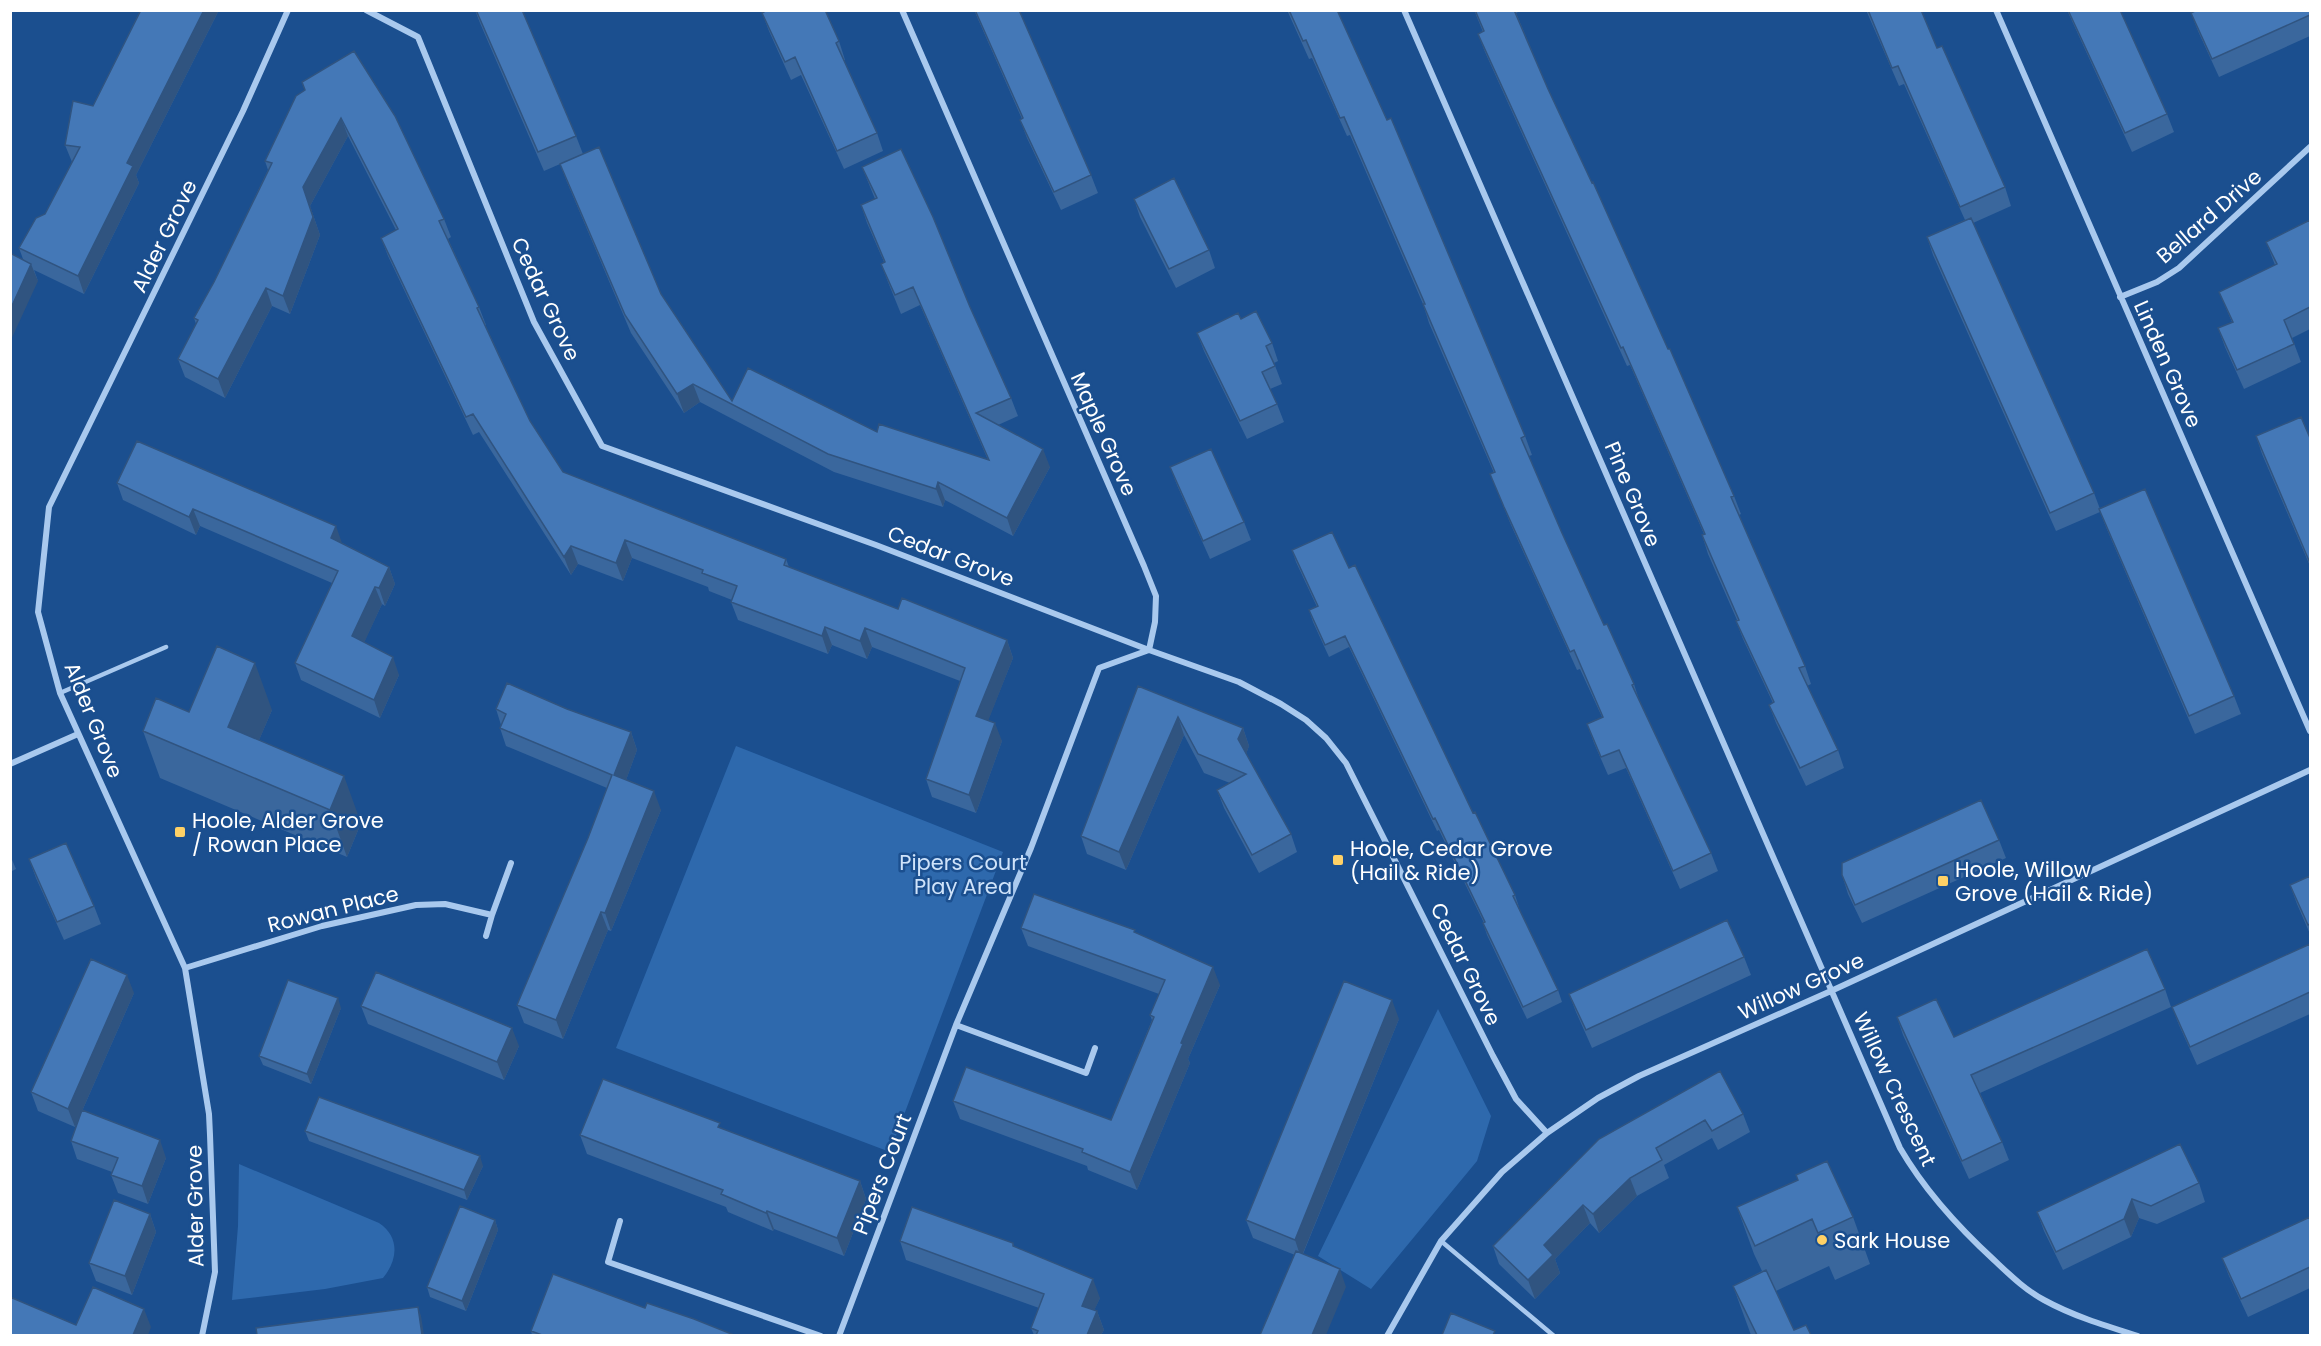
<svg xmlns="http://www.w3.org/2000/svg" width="2321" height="1346" font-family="Poppins,sans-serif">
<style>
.green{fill:#2e69ad}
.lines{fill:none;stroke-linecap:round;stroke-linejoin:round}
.service{stroke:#a9c9ee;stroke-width:4.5}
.minor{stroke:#a9c9ee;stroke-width:6}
.wall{fill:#3a679d}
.shaded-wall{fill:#305480}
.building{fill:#4478b7;stroke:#305480;stroke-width:1.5}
.poi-dot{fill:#ffd166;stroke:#1b4f8f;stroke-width:2}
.labels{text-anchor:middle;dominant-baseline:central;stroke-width:5;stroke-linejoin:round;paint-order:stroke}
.street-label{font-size:21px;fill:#fff;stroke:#1b4f8f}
.poi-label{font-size:21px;fill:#fff;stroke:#1b4f8f;text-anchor:start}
.park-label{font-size:21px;fill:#cfe3fa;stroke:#1b4f8f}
</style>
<rect width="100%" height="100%" fill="#1b4f8f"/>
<path class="green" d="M 736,746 L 1003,852 L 890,1152 L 616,1048 Z
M 1438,1009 L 1491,1116 L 1477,1161 L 1371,1289 L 1318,1256 Z
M 239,1164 L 379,1223 C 400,1237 398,1260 383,1278 L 325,1289 L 232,1300 L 238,1226 Z"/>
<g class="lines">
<path class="service" d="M 60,693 L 166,647
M 1441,1241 L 1554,1336"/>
<path class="minor" d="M 366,10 L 418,37 L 534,322 L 602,446 L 876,545 L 1149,650 L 1239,682 L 1281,704 L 1306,720 L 1326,738 L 1346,763 L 1493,1056 L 1516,1099 L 1547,1133
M 1404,10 L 1900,1148 C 1925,1191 1957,1226 1994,1260 C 2009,1274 2025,1290 2044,1300 C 2073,1316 2106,1326 2138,1336
M 1996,10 L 2310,731
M 2120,297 L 2157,282 L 2179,268 L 2310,147
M 10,764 L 78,734
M 492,915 L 511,863
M 185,968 L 322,926 L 416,905 L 445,904 L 492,915 L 486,936
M 956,1025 L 1086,1073 L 1095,1048
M 620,1221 L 608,1262 L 821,1336
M 202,1336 L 215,1272 L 210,1135 L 209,1114 L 185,968 L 60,693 L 38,612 L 49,507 L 243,111 L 288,10
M 839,1336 L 956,1025 L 1031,848 L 1099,668 L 1149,650 L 1155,622 L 1156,596 L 1144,566 L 902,10
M 1387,1336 L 1441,1241 L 1502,1172 L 1547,1133 L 1598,1098 L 1639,1076 L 1831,991 L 2310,770"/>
</g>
<path class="wall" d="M 140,10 L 219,10 L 136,175 L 139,183 L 84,294 L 34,270 L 38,281 L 23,259 L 19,248 L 45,214 L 72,162 L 65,145 L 93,106 L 140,11 Z
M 475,10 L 576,136 L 583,154 L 544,171 L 480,23 Z
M 974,10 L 1019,10 L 1091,175 L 1098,193 L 1061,210 L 1027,138 L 1020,120 L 1022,119 Z
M 1287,10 L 1337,10 L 1525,436 L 1532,455 L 1529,456 L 1562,533 L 1604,625 L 1634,684 L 1640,703 L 1711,853 L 1718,871 L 1680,889 L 1626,768 L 1608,775 L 1594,743 L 1587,724 L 1602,717 L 1580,669 L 1577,670 L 1511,525 L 1490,474 L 1494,473 L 1429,323 L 1423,304 L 1350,135 L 1347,136 L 1312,58 L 1309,59 Z
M 1474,10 L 1520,10 L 1520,11 L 1516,13 L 1548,89 L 1734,496 L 1741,514 L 1739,515 L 1805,666 L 1811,684 L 1807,686 L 1838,750 L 1844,768 L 1806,786 L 1776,723 L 1769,705 L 1773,703 L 1743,639 L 1736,621 L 1737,620 L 1708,554 L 1702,535 L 1704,534 L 1630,365 L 1627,366 L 1485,52 L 1478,34 L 1483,32 Z
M 1866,10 L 1921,10 L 1937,48 L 2005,187 L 2011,206 L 1973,223 L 2094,493 L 2100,509 L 2234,696 L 2241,714 L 2195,734 L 2106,527 L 2100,512 L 2056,531 L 1933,255 L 1927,237 L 1965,220 L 1904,84 L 1899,86 Z
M 2067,10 L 2120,10 L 2167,114 L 2174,132 L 2132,152 Z
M 2310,10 L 2310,36 L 2219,77 L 2198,31 L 2191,13 Z
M 762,13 L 839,41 L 845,60 L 844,60 L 877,133 L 883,151 L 844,169 L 801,75 L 791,80 L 769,31 Z
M 354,51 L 444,219 L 451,237 L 448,239 L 479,307 L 486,325 L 485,325 L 530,421 L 563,472 L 786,559 L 789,567 L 898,609 L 1007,640 L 1013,658 L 988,720 L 1002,741 L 976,813 L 932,797 L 926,779 L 960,681 L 872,647 L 867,659 L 832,645 L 828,654 L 738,620 L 731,602 L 732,600 L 709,591 L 708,587 L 632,558 L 623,581 L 578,564 L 571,575 L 479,432 L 473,435 L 388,256 L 381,238 L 396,230 L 348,136 L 310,206 L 320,235 L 290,314 L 272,306 L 225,398 L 185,377 L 178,359 L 196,324 L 194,318 L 214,282 L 268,170 L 265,161 L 305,91 L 302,82 Z
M 560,164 L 661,294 L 732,401 L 877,432 L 988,460 L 920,305 L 901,314 L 888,282 L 881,264 L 884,262 L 867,223 L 861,205 L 875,199 L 862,167 L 970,307 L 1011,398 L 1018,416 L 998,425 L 1050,467 L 1013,536 L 945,500 L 943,507 L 834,472 L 700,402 L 684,413 L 631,333 L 567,182 Z
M 1134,199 L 1209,250 L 1215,268 L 1176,288 L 1140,217 Z
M 2310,220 L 2310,329 L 2292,338 L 2301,362 L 2244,389 L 2225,347 L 2218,328 L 2232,322 L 2219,292 L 2275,265 L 2266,242 Z
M 1241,319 L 1272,343 L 1278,361 L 1274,363 L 1282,384 L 1270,389 L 1277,404 L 1284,422 L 1247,439 L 1204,351 L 1197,333 Z
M 2256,436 L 2310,438 L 2310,566 L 2262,454 Z
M 1170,467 L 1244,522 L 1251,540 L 1210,559 L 1177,485 Z
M 117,483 L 342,543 L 389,567 L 395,584 L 385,606 L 382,604 L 364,642 L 399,675 L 380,718 L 301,680 L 295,663 L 332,583 L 200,526 L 196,535 L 123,500 Z
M 1292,550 L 1349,568 L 1515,895 L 1519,907 L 1518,907 L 1558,990 L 1562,1002 L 1527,1019 L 1487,935 L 1483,923 L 1484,923 L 1439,830 L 1437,831 L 1349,647 L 1329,657 L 1313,622 L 1309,610 L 1317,607 L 1296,562 Z
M 1138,686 L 1243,728 L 1249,746 L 1246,754 L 1291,834 L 1297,852 L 1259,873 L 1224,808 L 1217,790 L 1230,783 L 1204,773 L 1184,735 L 1126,870 L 1087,854 L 1081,836 Z
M 496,709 L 567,709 L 631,732 L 637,750 L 626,780 L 661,810 L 611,931 L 608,930 L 563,1039 L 524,1023 L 517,1005 L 588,838 L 607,788 L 506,746 L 500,728 L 501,725 Z
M 272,710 L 259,740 L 361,823 L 347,857 L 160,778 L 143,731 L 189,712 Z
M 1999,840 L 2006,858 L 1862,923 L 1848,894 L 1842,875 Z
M 10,855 L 16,869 L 10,872 Z
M 29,859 L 94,906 L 101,924 L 64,940 L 36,878 Z
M 2310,876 L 2310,934 L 2297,904 L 2290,885 Z
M 1021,928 L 1136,933 L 1220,985 L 1188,1059 L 1190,1063 L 1137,1190 L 1088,1170 L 1087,1166 L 960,1119 L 953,1101 L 1111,1120 L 1152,1020 L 1150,1015 L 1159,994 L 1028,946 Z
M 2310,944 L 2310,1014 L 2197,1065 L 2179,1025 L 2172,1007 Z
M 1744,957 L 1751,975 L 1592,1048 L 1576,1012 L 1569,994 Z
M 2165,989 L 2171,1007 L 1980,1093 L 2002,1142 L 2009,1160 L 1969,1179 L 1903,1035 L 1897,1017 L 1954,1037 Z
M 134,993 L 75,1127 L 38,1111 L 31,1092 Z
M 361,1006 L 519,1046 L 504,1080 L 368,1024 Z
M 341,1008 L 311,1084 L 263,1065 L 259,1056 Z
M 1399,1019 L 1303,1254 L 1346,1287 L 1295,1255 L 1253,1238 L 1246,1220 Z
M 1720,1071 L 1743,1114 L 1750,1132 L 1718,1150 L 1712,1138 L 1664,1165 L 1669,1178 L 1637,1196 L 1599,1233 L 1590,1223 L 1555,1259 L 1560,1273 L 1535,1299 L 1499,1264 L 1493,1246 Z
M 722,1129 L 860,1181 L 866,1199 L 844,1256 L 774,1229 L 773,1231 L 728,1212 L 726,1207 L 587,1154 L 580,1135 Z
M 305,1131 L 483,1166 L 467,1200 L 309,1141 Z
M 71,1141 L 166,1158 L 148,1204 L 118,1193 L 111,1175 L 112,1172 L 77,1159 Z
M 2199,1183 L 2205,1202 L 2157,1224 L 2139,1218 L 2131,1237 L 2063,1270 L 2044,1231 L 2037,1212 Z
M 1737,1207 L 1853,1217 L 1870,1264 L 1835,1280 L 1829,1266 L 1776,1291 L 1794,1330 L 1811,1335 L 1751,1335 L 1733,1286 L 1762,1271 L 1754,1254 Z
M 150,1214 L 156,1232 L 132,1295 L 96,1281 L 89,1263 Z
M 2310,1217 L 2310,1288 L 2248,1317 L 2229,1276 L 2222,1258 Z
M 495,1220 L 498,1230 L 466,1311 L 430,1297 L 427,1287 Z
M 900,1241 L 1013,1243 L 1014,1246 L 1100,1298 L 1094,1310 L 1097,1311 L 1104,1330 L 1101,1335 L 1034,1335 L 1031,1328 L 1039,1308 L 906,1260 Z
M 645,1308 L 734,1335 L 532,1335 L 531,1331 Z"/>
<path class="shaded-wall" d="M 204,10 L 219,10 L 136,175 L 139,183 L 84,294 L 78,276 L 127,163 Z
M 341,118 L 348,136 L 310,206 L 320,235 L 290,314 L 283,296 L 303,187 Z
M 31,264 L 38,281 L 10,342 L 10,310 Z
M 266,288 L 272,306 L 225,398 L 218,379 Z
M 693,384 L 700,402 L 684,413 L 677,394 Z
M 1043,449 L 1050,467 L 1013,536 L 1007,518 Z
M 938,482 L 945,500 L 943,507 L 936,489 Z
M 193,509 L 200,526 L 196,535 L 189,517 Z
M 336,526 L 342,543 L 331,538 Z
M 625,540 L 632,558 L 623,581 L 616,563 Z
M 571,546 L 578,564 L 571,575 L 564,557 Z
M 389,567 L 395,584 L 385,606 L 379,588 Z
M 375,587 L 382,604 L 359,654 L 352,636 Z
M 825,627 L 832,645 L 828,654 L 822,636 Z
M 865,628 L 872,647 L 867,659 L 860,641 Z
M 1007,640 L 1013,658 L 983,734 L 976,716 Z
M 393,657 L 399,675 L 380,718 L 374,700 Z
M 255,663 L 272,710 L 245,773 L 228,727 Z
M 1178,717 L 1184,735 L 1126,870 L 1119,852 Z
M 995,723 L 1002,741 L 976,813 L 969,795 Z
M 1243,728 L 1249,746 L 1245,757 L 1238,739 Z
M 631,732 L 637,750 L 621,794 L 614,775 Z
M 344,776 L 361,823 L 347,857 L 330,810 Z
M 654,791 L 661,810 L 611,931 L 605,913 Z
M 601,912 L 608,930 L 563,1039 L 556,1020 Z
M 1213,967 L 1220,985 L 1188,1059 L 1190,1063 L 1137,1190 L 1130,1172 L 1181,1043 Z
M 127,975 L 134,993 L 75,1127 L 68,1109 Z
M 338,998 L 341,1008 L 311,1084 L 307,1074 Z
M 1392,1000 L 1399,1019 L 1301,1258 L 1295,1240 Z
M 512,1028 L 519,1046 L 504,1080 L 497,1062 Z
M 160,1140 L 166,1158 L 148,1204 L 142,1186 Z
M 480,1156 L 483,1166 L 467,1200 L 464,1190 Z
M 1630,1178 L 1637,1196 L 1599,1233 L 1593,1214 Z
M 860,1181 L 866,1199 L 844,1256 L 837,1238 Z
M 2132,1199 L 2139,1218 L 2131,1237 L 2124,1219 Z
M 1583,1205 L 1590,1223 L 1555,1259 L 1560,1273 L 1535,1299 L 1528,1280 L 1544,1245 Z
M 767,1211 L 774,1229 L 773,1231 L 766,1213 Z
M 150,1214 L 156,1232 L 132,1295 L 125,1276 Z
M 495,1220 L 498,1230 L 466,1311 L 462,1301 Z
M 1340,1269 L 1346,1287 L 1326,1335 L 1312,1335 Z
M 1093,1279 L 1100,1298 L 1088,1324 L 1082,1306 Z
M 418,1307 L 421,1316 L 424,1335 L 422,1335 Z
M 144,1309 L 151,1327 L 148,1335 L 133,1335 Z
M 1097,1311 L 1104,1330 L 1101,1335 L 1087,1335 Z"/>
<path class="building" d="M 141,10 L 204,10 L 127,163 L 133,166 L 78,276 L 19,248 L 36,218 L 45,214 L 80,147 L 65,145 L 73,101 L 93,106 Z
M 476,10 L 522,10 L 576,136 L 538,152 Z
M 767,10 L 825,10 L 839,41 L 836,43 L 877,133 L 837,151 L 795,57 L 785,62 L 762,13 Z
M 975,10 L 1019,10 L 1091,175 L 1054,192 L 1020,120 L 1023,118 Z
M 1289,10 L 1337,10 L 1387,120 L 1391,118 L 1405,151 L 1525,436 L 1521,438 L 1562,533 L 1604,625 L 1607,624 L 1634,684 L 1632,685 L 1711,853 L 1673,871 L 1619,750 L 1601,757 L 1587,724 L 1603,717 L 1574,650 L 1570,652 L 1504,507 L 1490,474 L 1495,472 L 1423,304 L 1425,304 L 1344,117 L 1340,118 L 1306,40 L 1303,41 Z
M 1475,10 L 1514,10 L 1548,89 L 1592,183 L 1593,182 L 1668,349 L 1670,349 L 1734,496 L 1731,497 L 1805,666 L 1799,668 L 1838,750 L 1800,768 L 1769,705 L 1774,702 L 1736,621 L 1739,620 L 1702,535 L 1705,534 L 1623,347 L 1621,348 L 1478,34 L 1484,31 Z
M 1868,10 L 1921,10 L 1937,48 L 1942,46 L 2005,187 L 1960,207 L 1898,66 L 1892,68 Z
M 2068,10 L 2120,10 L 2167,114 L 2125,133 Z
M 2197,10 L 2310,10 L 2310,15 L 2212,59 L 2191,13 Z
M 354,51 L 395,116 L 444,219 L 439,221 L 479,307 L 477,308 L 501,360 L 530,421 L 563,472 L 786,559 L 784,565 L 898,609 L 902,598 L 1007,640 L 976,716 L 995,723 L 969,795 L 926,779 L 965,668 L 865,628 L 860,641 L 825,627 L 822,636 L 731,602 L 737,586 L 702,573 L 703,570 L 625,540 L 616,563 L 571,546 L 564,557 L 473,414 L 466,417 L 381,238 L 398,229 L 341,118 L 303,187 L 313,217 L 283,296 L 266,288 L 218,379 L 178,359 L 198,320 L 194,318 L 214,282 L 272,163 L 265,161 L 296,96 L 305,90 L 302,82 Z
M 599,147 L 661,294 L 732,401 L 748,368 L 877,432 L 879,424 L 989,460 L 913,287 L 895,295 L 881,264 L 885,262 L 861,205 L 877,198 L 862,167 L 901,149 L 933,217 L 970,307 L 1011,398 L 976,413 L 1043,449 L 1007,518 L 938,482 L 936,489 L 828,454 L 693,384 L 677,394 L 625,315 L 560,164 Z
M 1174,178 L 1209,250 L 1169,269 L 1134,199 Z
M 1971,218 L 2094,493 L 2050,513 L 1927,237 Z
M 2310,220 L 2310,307 L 2284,320 L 2294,344 L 2237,370 L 2218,328 L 2233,322 L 2219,292 L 2277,264 L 2266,242 Z
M 10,253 L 31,264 L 10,310 Z
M 1256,311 L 1272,343 L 1266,346 L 1275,366 L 1262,372 L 1277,404 L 1240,421 L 1197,333 L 1238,313 L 1241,319 Z
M 2301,417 L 2310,438 L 2310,563 L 2256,436 Z
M 137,441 L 336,526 L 331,538 L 389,567 L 379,588 L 375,587 L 352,636 L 393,657 L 374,700 L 295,663 L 338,571 L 193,509 L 189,517 L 117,483 Z
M 1211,449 L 1244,522 L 1203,541 L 1170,467 Z
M 2145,489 L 2234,696 L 2189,716 L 2099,509 Z
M 1332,532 L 1349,568 L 1355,565 L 1473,813 L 1475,812 L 1515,895 L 1513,896 L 1558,990 L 1523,1007 L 1483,923 L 1485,922 L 1435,818 L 1433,819 L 1345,636 L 1325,645 L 1309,610 L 1318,606 L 1292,550 Z
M 217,646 L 255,663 L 228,727 L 344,776 L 330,810 L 143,731 L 156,698 L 189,712 Z
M 507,683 L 567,709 L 631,732 L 614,775 L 654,791 L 605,913 L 601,912 L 556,1020 L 517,1005 L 588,838 L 612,775 L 500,728 L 506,714 L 496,709 Z
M 1138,686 L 1243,728 L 1238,739 L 1291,834 L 1252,855 L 1217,790 L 1246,774 L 1198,754 L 1178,717 L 1119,852 L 1081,836 Z
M 1981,800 L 1999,840 L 1855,905 L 1842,875 L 1842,863 Z
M 66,843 L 94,906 L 57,922 L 29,859 Z
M 2310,876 L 2310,924 L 2308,925 L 2290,885 Z
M 1034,894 L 1135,930 L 1134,932 L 1213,967 L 1181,1043 L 1183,1044 L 1130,1172 L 1082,1152 L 1083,1149 L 953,1101 L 966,1067 L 1111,1120 L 1154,1017 L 1150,1015 L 1165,980 L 1021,928 Z
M 1727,920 L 1744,957 L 1586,1030 L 1569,994 Z
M 2310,944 L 2310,992 L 2190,1047 L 2172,1007 Z
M 2147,949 L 2165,989 L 1971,1075 L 2002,1142 L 1962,1161 L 1897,1017 L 1936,999 L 1954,1037 Z
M 91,959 L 127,975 L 68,1109 L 31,1092 Z
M 376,972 L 512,1028 L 497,1062 L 361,1006 Z
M 288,980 L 338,998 L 307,1074 L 259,1056 Z
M 1344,981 L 1392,1000 L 1295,1240 L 1246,1220 Z
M 1720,1071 L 1743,1114 L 1712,1131 L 1705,1120 L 1656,1148 L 1662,1160 L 1630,1178 L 1593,1214 L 1583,1205 L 1544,1245 L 1553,1255 L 1528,1280 L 1493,1246 L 1599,1139 Z
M 603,1079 L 720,1123 L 718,1127 L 860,1181 L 837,1238 L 767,1211 L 766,1213 L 721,1194 L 723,1190 L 580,1135 Z
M 319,1097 L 480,1156 L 464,1190 L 305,1131 Z
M 82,1110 L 160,1140 L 142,1186 L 111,1175 L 118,1158 L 71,1141 Z
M 2180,1144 L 2199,1183 L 2151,1206 L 2132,1199 L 2124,1219 L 2056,1252 L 2037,1212 Z
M 1827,1161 L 1853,1217 L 1818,1233 L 1812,1219 L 1755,1246 L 1737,1207 L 1798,1180 L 1796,1175 Z
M 114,1200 L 150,1214 L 125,1276 L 89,1263 Z
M 460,1206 L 495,1220 L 462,1301 L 427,1287 Z
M 912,1207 L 1013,1243 L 1013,1246 L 1093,1279 L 1082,1306 L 1097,1311 L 1087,1335 L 1036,1335 L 1038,1331 L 1031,1328 L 1044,1294 L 900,1241 Z
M 2310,1217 L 2310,1267 L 2241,1299 L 2222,1258 Z
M 1296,1251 L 1340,1269 L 1312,1335 L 1260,1335 Z
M 1766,1270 L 1794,1330 L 1806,1325 L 1811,1335 L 1757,1335 L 1733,1286 Z
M 553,1274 L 645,1308 L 647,1303 L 694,1319 L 734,1335 L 542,1335 L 531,1331 Z
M 93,1287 L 144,1309 L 133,1335 L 10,1335 L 10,1297 L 76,1325 Z
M 418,1307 L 422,1335 L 257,1335 L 256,1328 Z
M 1451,1313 L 1495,1331 L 1493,1335 L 1442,1335 Z"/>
<g class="poi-dot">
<rect x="174" y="826" width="12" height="12" rx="3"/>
<rect x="1332" y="854" width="12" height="12" rx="3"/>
<rect x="1937" y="875" width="12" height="12" rx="3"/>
<circle cx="1822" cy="1240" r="6"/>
</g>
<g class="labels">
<g class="street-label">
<text transform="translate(2209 216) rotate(-41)">Bellard Drive</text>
<text transform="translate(164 236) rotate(-64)">Alder Grove</text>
<text transform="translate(546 299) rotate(65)">Cedar Grove</text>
<text transform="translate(2168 364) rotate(66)">Linden Grove</text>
<text transform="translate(1104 434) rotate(66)">Maple Grove</text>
<text transform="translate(1633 494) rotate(67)">Pine Grove</text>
<text transform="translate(951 556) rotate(21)">Cedar Grove</text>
<text transform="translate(94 720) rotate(68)">Alder Grove</text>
<text transform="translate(333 909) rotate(-14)">Rowan Place</text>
<text transform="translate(1466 964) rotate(64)">Cedar Grove</text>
<text transform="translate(1801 986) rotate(-24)">Willow Grove</text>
<text transform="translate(1895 1089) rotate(65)">Willow Crescent</text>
<text transform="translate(882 1174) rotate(-69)">Pipers Court</text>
<text transform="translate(195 1206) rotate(-91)">Alder Grove</text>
</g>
<g class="poi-label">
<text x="192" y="820">Hoole, Alder Grove<tspan x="192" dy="24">/ Rowan Place</tspan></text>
<text x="1350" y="848">Hoole, Cedar Grove<tspan x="1350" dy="24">(Hail &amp; Ride)</tspan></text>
<text x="1955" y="869">Hoole, Willow<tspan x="1955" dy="24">Grove (Hail &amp; Ride)</tspan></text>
<text x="1834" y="1240">Sark House</text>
</g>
<g class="park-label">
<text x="963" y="862">Pipers Court<tspan x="963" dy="24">Play Area</tspan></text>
</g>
</g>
<rect width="2321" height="1346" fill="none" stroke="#ffffff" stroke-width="24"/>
</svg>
